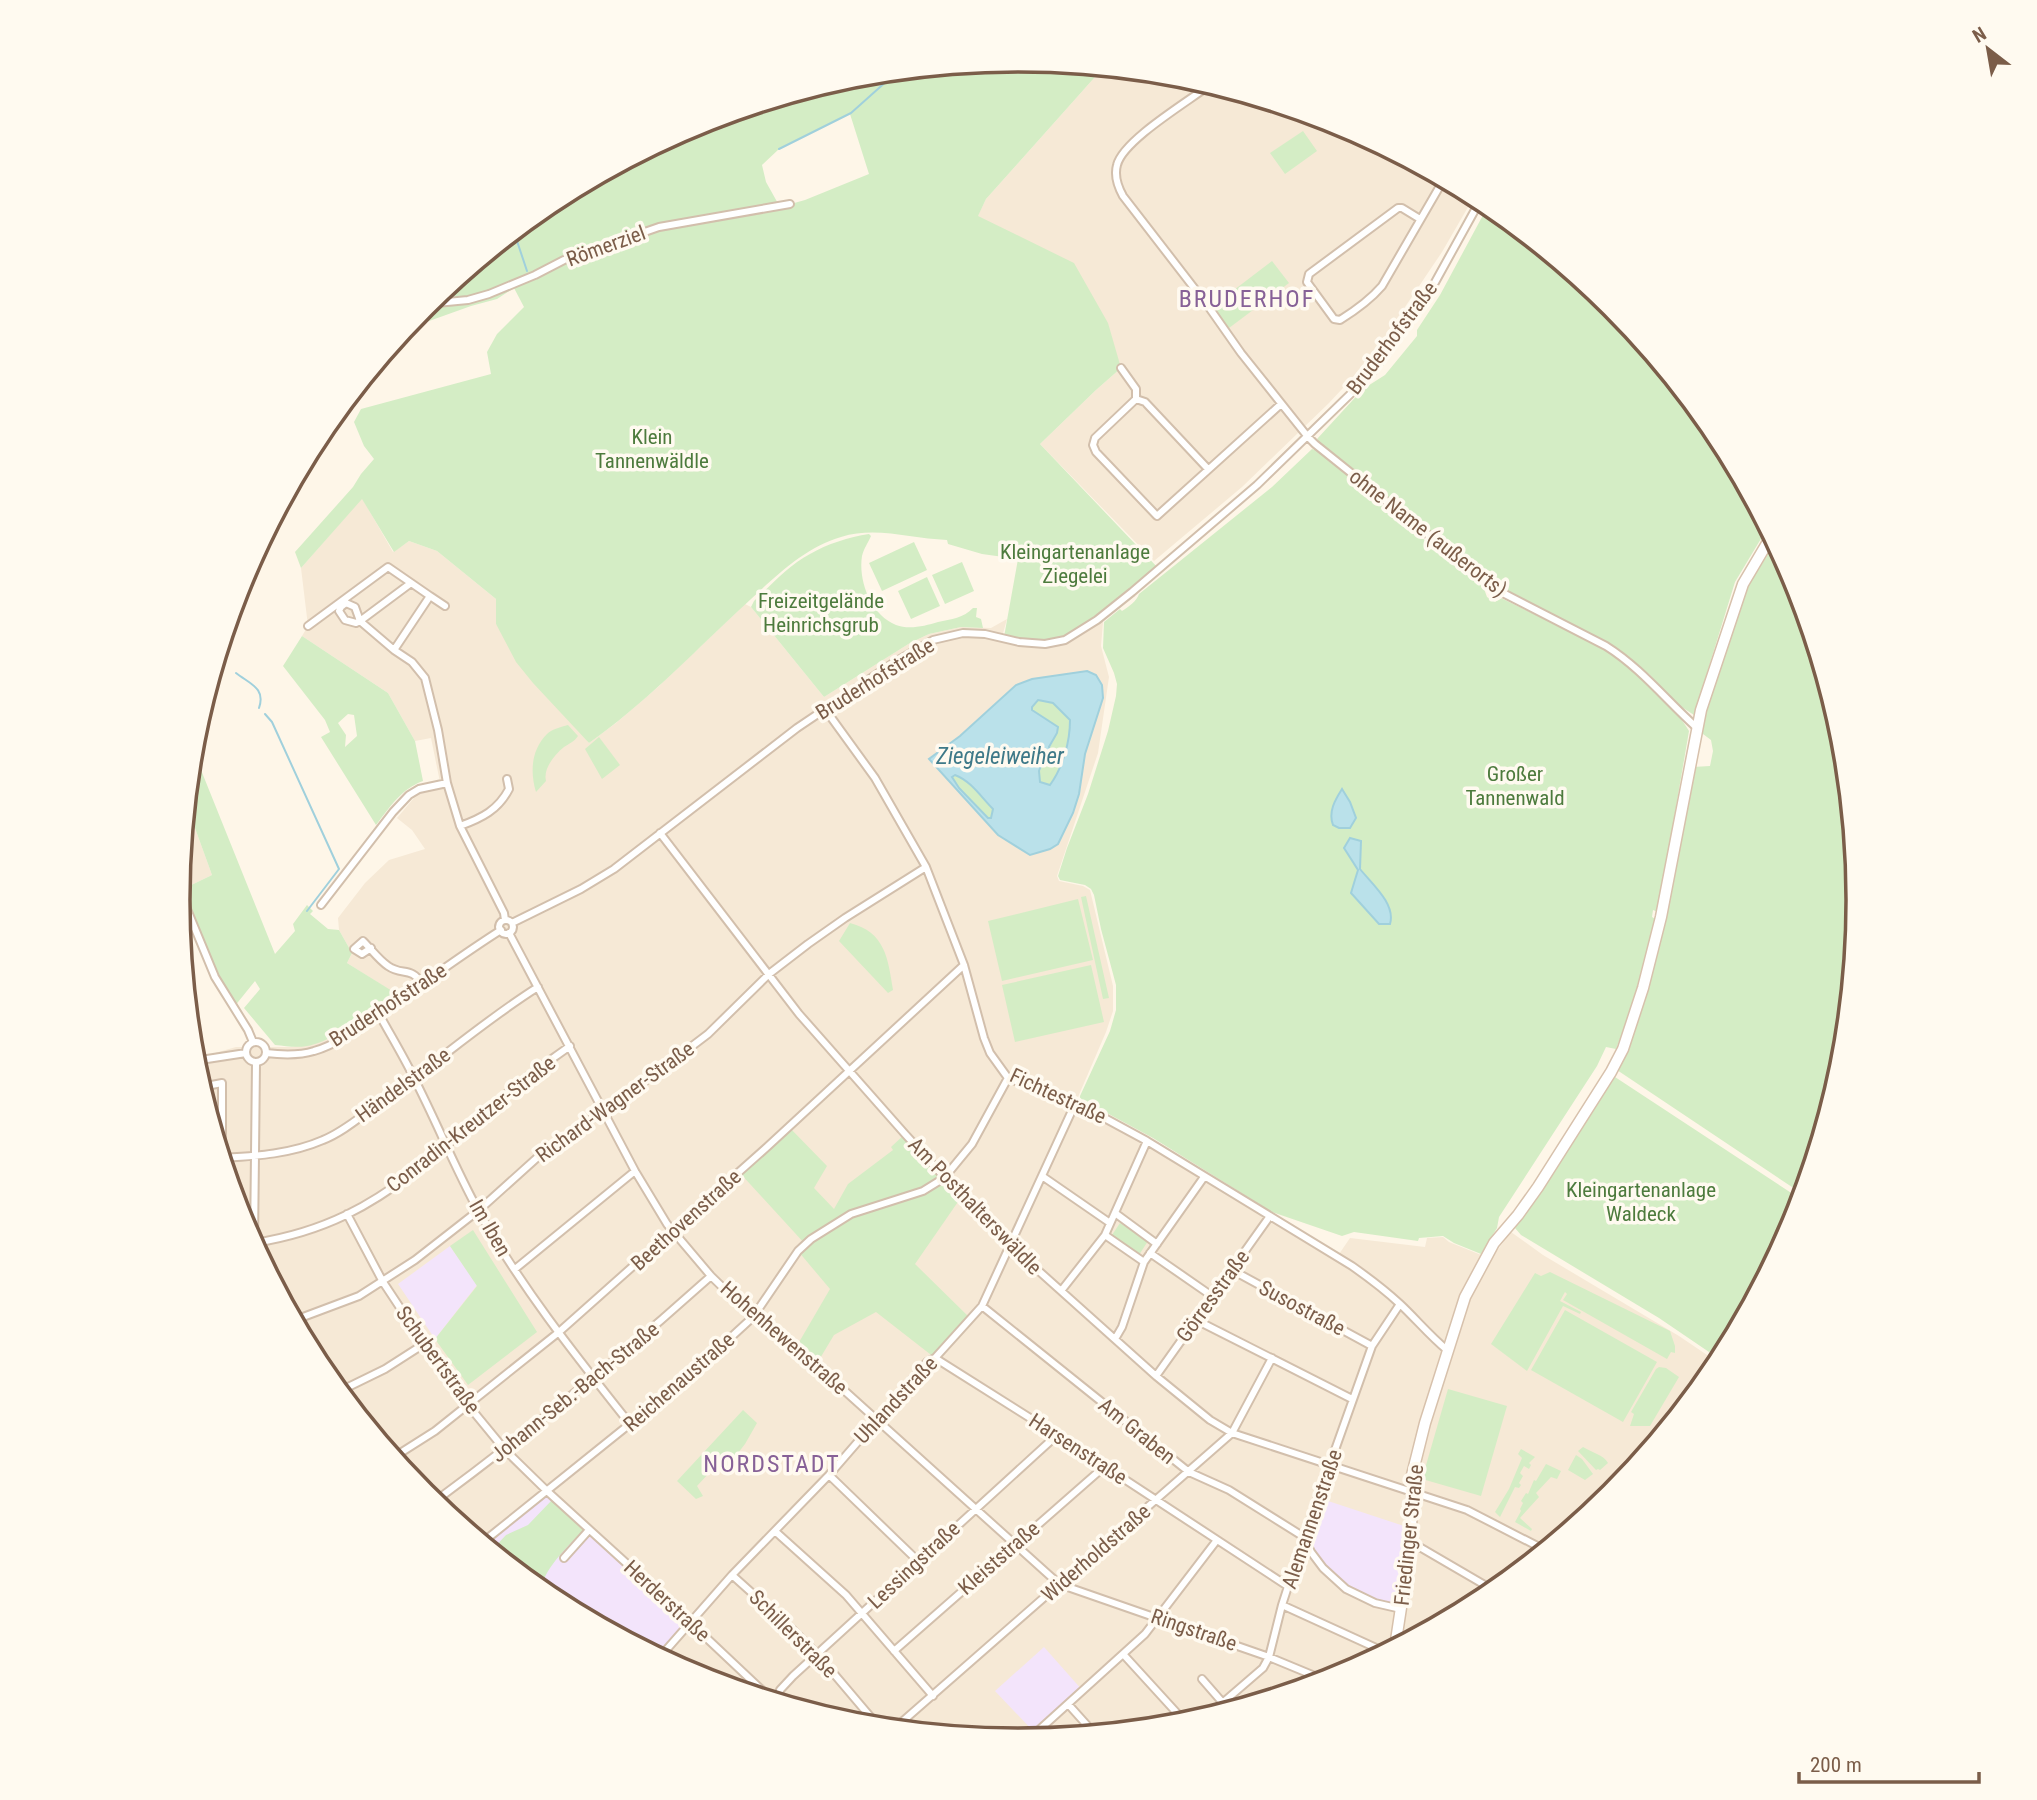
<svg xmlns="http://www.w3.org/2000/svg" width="2037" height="1800" font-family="'Roboto Condensed',sans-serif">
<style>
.residential{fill:#f6e9d6}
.education{fill:#f3e4fb}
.green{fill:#d4edc5;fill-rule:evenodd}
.water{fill:#bae1ea;stroke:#a0d0dc;stroke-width:2;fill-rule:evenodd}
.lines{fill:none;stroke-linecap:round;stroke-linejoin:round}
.stream{stroke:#a0d0dc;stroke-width:2}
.minor-casing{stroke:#d2bfac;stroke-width:10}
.secondary-casing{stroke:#d7c1ac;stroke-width:13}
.minor{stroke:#fff;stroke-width:6}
.secondary{stroke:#fff;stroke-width:10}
.labels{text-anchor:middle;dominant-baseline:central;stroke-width:7;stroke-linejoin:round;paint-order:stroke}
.street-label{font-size:21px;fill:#7b5d49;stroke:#fffaf0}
.park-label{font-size:21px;fill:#4d7b3d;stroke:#fffaf0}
.water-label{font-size:23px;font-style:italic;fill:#3e7988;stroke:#fffaf0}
.quarter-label{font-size:24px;letter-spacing:2px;fill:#876197;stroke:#fffaf0}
.rim{fill:none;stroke:#7b5d49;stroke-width:3.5}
</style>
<rect width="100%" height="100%" fill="#fef6e8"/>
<path class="residential" d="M 1103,68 L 1183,76 L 1341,124 L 1475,195 L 1442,252 L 1370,359 L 1329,403 L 1242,487 L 1154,561 L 1040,444 L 1096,390 L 1121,368 L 977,217 L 986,199 Z
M 362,498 L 393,552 L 409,541 L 437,551 L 496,599 L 496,624 L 589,743 L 616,723 L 658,687 L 745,604 L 751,607 L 824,697 L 910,643 L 929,634 L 961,627 L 991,628 L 1007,619 L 1002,637 L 1097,620 L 1103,622 L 1101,646 L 1109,677 L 1098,753 L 1057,876 L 1059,881 L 1083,886 L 1090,890 L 1113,986 L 1113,1011 L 1106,1032 L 1075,1104 L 1086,1108 L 1270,1216 L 1335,1260 L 1350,1238 L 1425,1247 L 1427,1238 L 1443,1237 L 1449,1242 L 1491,1259 L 1511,1232 L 1543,1255 L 1679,1336 L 1710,1357 L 1718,1366 L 1613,1495 L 1485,1599 L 1340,1677 L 1182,1724 L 1019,1740 L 854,1724 L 696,1676 L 551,1599 L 424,1494 L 319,1367 L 242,1221 L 194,1064 L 194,1059 L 236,1047 L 293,1047 L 396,994 L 347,963 L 352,953 L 339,930 L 338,918 L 365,883 L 389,860 L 425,849 L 412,830 L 397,818 L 424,786 L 440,782 L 431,738 L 415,741 L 388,693 L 302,636 L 308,626 L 301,568 Z
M 187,806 L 212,875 L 179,891 L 179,890 Z"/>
<path class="education" d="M 450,1246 L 477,1285 L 435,1339 L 398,1284 Z
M 547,1491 L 691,1622 L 660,1657 L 551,1599 L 483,1542 Z
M 1319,1498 L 1410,1528 L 1401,1609 L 1355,1595 L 1328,1574 L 1304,1537 Z
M 1044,1647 L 1083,1691 L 1035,1733 L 995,1691 Z"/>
<path class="green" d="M 1019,60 L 1103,68 L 986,199 L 978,216 L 1074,263 L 1108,323 L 1121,368 L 1096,390 L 1040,444 L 1159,569 L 1079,632 L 1045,644 L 1004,637 L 1018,559 L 982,554 L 948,544 L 947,540 C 911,539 877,526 841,537 C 801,548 767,585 737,612 C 689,657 643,705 589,743 L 533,683 L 516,662 L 496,624 L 496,599 L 437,551 L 409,541 L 394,552 L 362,499 L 301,568 L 295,552 L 353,487 L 361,474 L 374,459 L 364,446 L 354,422 L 361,409 L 491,374 L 487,352 L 497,334 L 524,307 L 514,288 L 497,299 L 471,306 L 404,330 L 424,305 L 552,201 L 697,123 L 855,76 ZM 850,114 L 869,174 L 805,200 L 780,207 L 766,182 L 762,165 L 779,149 Z
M 1303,131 L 1317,151 L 1285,174 L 1270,153 Z
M 1489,204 L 1613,306 L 1718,433 L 1768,527 L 1735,582 L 1694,715 L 1677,704 L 1650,675 L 1614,646 L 1501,589 L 1488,580 L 1402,512 L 1319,442 L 1317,439 L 1363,389 L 1385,375 L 1417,336 L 1417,330 L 1440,295 Z
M 1272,261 L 1289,283 L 1229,328 L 1213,306 Z
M 1312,449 L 1318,451 L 1330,460 L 1459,569 L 1483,586 L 1487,597 L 1495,602 L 1501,598 L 1613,653 C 1637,673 1674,705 1689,731 L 1658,912 L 1653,910 L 1652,917 L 1657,920 L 1632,1008 L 1616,1049 L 1606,1047 L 1597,1066 L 1499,1217 L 1497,1228 L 1481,1254 L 1454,1243 L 1443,1236 L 1419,1238 L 1418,1241 L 1354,1232 L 1342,1236 L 1272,1212 L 1153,1138 L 1092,1105 L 1080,1101 L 1080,1096 L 1110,1031 L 1116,1010 L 1116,985 L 1101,929 L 1094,895 L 1091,889 L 1085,885 L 1060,880 L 1058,876 L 1067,848 L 1088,794 L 1108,731 L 1116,696 L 1117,684 L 1114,673 L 1103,648 L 1104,622 L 1120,609 L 1122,611 C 1128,607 1137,601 1139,594 L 1272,487 ZM 1361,842 L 1360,869 L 1386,901 L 1351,893 L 1358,870 Z
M 869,534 L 871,536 C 868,543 864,548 862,556 C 858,581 871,615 896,625 C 909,630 925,626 938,622 C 951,619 964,618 973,608 L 977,608 L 976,617 L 981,619 L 983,628 L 961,627 L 929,634 L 910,643 L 824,697 L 751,607 L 754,601 C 771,585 789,565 810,554 C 827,544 849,537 869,534 Z
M 914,542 L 927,570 L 882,591 L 869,563 Z
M 1776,542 L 1795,579 L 1843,736 L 1859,900 L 1843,1064 L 1806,1186 L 1795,1189 L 1617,1070 L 1641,1013 L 1663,922 L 1693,767 L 1710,766 L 1713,751 L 1711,740 L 1699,731 L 1728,635 L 1749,584 Z
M 962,562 L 974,591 L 945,604 L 932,575 Z
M 927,577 L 940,606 L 911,619 L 898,591 Z
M 302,636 L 388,693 L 415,741 L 423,781 C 401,789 390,807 376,825 L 321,737 L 330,732 L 325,720 L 283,666 ZM 348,714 L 354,715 L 357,736 L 345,747 L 346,735 L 338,723 Z
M 1038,699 L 1053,703 L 1070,720 C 1070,742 1063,767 1051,785 L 1040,782 C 1037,759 1054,747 1058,728 L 1032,710 L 1032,707 Z
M 568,725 L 578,736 C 574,742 570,743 564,747 C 554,755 543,769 546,781 L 536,792 C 530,772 531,750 547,734 C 552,729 561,727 568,725 Z
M 599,737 L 620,765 L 602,779 L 585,749 Z
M 199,765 L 275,954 L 295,931 L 293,924 L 307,905 L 313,911 L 310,914 L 328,929 L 339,930 L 352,953 L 347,963 L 397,994 C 374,1010 333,1042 307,1046 C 296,1048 286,1046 275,1045 L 244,1008 L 260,989 L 255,981 L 234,1007 L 215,977 L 179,891 L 212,875 L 187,806 L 191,771 Z
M 955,775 C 971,781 982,797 993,810 L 991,819 L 988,818 L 959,788 L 952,776 Z
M 1086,896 L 1109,998 L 1103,999 L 1081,897 Z
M 1078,899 L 1093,960 L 1002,981 L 988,921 Z
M 850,923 C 885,932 888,958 893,990 L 888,993 L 839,941 Z
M 1091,965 L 1104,1022 L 1015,1042 L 1002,985 Z
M 1615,1077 L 1802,1200 L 1795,1222 L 1745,1316 L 1720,1348 L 1709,1352 L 1659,1318 L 1521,1235 L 1515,1228 Z
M 789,1127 L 827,1166 L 814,1188 L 834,1209 L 848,1184 L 893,1150 L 891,1147 L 905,1134 L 962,1196 L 915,1264 L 971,1319 L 935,1358 L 876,1312 L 834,1335 L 816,1365 L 795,1349 L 830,1289 L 798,1251 L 805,1244 L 739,1172 Z
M 1120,1223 L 1148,1241 L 1139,1255 L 1112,1235 Z
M 473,1230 L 537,1332 L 468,1385 L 435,1339 L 477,1286 L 450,1246 Z
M 1550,1272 L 1670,1331 L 1675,1346 L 1675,1353 L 1671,1352 L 1667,1359 L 1563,1300 L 1567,1294 L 1565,1292 L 1560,1301 L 1581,1312 L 1580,1314 L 1563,1306 L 1527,1371 L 1491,1344 L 1535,1273 L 1541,1276 Z
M 1565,1310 L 1657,1362 L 1623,1422 L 1531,1370 Z
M 1659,1367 L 1666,1368 L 1679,1377 L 1650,1426 L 1630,1426 L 1634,1414 L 1631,1412 L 1656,1369 Z
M 1448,1389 L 1507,1406 L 1481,1496 L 1422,1479 Z
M 743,1410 L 757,1423 L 745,1444 L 728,1466 L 710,1472 L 697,1486 L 703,1496 L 696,1499 L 677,1481 Z
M 1583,1447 C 1591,1452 1604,1455 1608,1463 L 1600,1470 L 1598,1469 L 1596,1470 L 1578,1451 Z
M 1521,1449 L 1535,1457 L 1529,1463 L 1531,1465 L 1529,1469 L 1524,1466 L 1520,1473 L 1523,1476 L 1519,1483 L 1521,1485 L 1519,1488 L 1515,1487 L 1500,1517 L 1495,1512 L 1509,1489 L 1522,1458 L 1518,1454 Z
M 1576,1455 L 1582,1459 L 1593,1474 L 1585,1480 L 1568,1470 Z
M 1546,1464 L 1561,1471 L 1557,1479 L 1551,1477 L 1536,1493 L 1539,1497 L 1520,1518 L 1532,1529 L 1531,1531 L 1515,1522 L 1521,1511 L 1520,1509 L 1523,1503 L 1521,1501 L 1526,1493 L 1528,1494 L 1534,1480 L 1536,1481 Z
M 1596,1492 L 1602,1499 L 1554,1540 L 1551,1539 L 1587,1504 L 1591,1495 Z
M 552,1500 L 584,1529 C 572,1543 537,1574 543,1592 L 492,1550 L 506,1535 L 528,1525 Z"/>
<path class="water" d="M 1087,671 L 1096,675 L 1102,685 L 1103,698 L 1085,754 L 1079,794 L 1073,813 L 1058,844 L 1050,849 L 1030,855 L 998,835 L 929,759 L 960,736 L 1016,685 L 1032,679 ZM 1038,700 L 1053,703 L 1070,720 C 1070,742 1063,767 1050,785 L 1040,782 L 1039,771 L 1044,758 L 1052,759 L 1049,747 L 1057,733 L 1058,727 L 1032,710 L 1032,707 ZM 955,775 C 971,781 981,797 993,809 L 991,818 L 988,818 L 959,788 L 952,777 Z
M 1342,789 L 1350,802 L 1356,818 L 1350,828 L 1339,828 L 1333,825 C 1328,812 1335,800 1342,789 Z
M 1350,838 L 1361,841 L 1360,869 C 1372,884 1396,904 1390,924 L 1379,924 L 1351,893 L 1358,870 L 1344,848 Z"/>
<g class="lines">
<path class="stream" d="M 779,149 L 851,113 L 898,71
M 514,232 L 527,271
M 236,673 C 250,684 266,688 259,708
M 265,714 L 272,722 L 339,869 L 307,911"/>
<g class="minor-casing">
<path id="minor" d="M 1211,84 C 1189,101 1123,140 1117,165 C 1114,176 1118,187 1123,196 L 1208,306 L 1241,353 L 1308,437 L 1315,444 L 1497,590 L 1606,646 C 1641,668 1666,700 1696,727
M 1420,219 L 1402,208 L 1398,208 L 1309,274 L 1307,282 L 1334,319 L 1340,320 C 1356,310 1370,300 1382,286 L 1444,179
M 426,304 L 468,300 L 489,294 L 535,275 L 564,260 L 659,227 L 790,204
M 1121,368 L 1136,389 L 1136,399 L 1095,438 L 1093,445 L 1096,452 L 1157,516 L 1281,404
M 1136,399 L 1145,402 L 1208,469
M 430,596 L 445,606
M 360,621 L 356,623 L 345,620 L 339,611 L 341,607 L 346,603 L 355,607 L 360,621 L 394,650 L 412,662 L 425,678 L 438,730 L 447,783 L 460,826 L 504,913 L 505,920
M 360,621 L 411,583
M 308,626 L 388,567 L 430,596 L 394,650
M 825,709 L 875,778 L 926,867 L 964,965 L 984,1038 L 990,1053 L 1008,1078 L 1086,1108 L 1147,1141 L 1352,1266 C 1369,1278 1385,1290 1400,1304 C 1416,1319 1430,1336 1447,1350
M 191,771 L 192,770
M 460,826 C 482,818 498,810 509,789 L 507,779
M 660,833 L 799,1014 L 905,1134 L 992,1229 L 1156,1376 L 1210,1420 L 1232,1433 L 1467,1510 L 1545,1550
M 179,890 L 215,977 L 248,1030 L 253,1042
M 321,905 L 393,812 L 409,795 L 419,789 L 447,783
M499 927a7 7 0 1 1 14 0a7 7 0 1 1-14 0Z
M 512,923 L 581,889 L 614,869 L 797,728 L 895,662 L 933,640 L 963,633 L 985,634 L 1019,642 L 1045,644 L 1065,640 L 1097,620 L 1132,592 L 1257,485 L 1371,374 L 1428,295 L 1481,199
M 509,933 L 635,1171 L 667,1224 L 711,1276 L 753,1317 L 816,1365 L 1059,1584 L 1269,1657 L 1327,1681
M 371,948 L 362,954 L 354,949 L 363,941 C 371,949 379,960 388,966 C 402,976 411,966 422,984
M 379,1014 C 391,1036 404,1057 415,1080 C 437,1123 455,1168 478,1210 C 520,1286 576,1356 630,1424
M246 1052a10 10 0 1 1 20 0a10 10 0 1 1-20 0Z
M 266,1053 C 282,1055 298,1056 314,1051 C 336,1045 357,1029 375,1016 C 418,988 458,957 501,930
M 194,1061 L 246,1053
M 201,1087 L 222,1083 L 222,1155
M 223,1158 C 256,1156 291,1154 323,1140 C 343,1132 360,1117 377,1105 C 432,1067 482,1022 538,987
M 1042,1176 L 1110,1223
M 1115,1213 L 1157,1244
M 347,1214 L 383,1282 L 424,1344 L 468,1405 L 505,1450 L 547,1491 L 691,1622 L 697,1629 L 766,1694 L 777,1698
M 1105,1235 L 1144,1262
M 254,1243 C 286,1238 317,1229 346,1215 C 406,1186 455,1137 505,1095 C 525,1077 548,1062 570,1046
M 254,1244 L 256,1063
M 1150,1253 L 1212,1296
M 515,1269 L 635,1171
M 1232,1270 L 1372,1346
M 1061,1291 L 1105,1235 L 1147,1141
M 982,1306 L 1189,1472 L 1229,1490 L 1304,1537 L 1311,1552 L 1323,1568 L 1346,1589 L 1375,1603 L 1401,1609
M 295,1320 L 359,1296 L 415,1260 L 479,1210 L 539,1156 L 658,1072 L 708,1034 L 769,974 L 808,944 L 845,918 L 926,867
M 1196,1320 L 1352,1399
M 1115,1339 L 1122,1327 L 1144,1262 L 1204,1177
M 935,1358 L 1057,1435 L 1289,1587
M 1156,1376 L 1270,1216
M 340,1391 L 385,1369 L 424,1344
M 398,1455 L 426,1496
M 394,1457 L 435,1431 L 559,1332 L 767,1147 L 964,965
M 829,1475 L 918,1561
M 437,1500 L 445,1511
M 434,1502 C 530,1431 622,1356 711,1276
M 776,1532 L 846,1595 L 933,1696
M 483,1542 L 636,1419 L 716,1351 L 753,1317 L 798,1251 L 811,1239 L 851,1214 L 923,1191 L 944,1178 L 972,1144 L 1008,1078
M 1411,1542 L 1495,1591
M 564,1558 L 589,1530
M 732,1575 L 791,1628 L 818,1655 L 879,1727
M 1282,1605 L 1385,1652
M 894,1651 L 1105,1466
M 1123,1654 L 1186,1723
M 660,1657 L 732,1575 L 829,1475 L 927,1362 L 935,1358 L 982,1306 L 1075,1104
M 1202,1679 L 1229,1710
M 778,1701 L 780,1690 L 793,1676 L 1057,1435
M 1068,1704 L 1094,1733
M 1205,1718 L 1263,1668 L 1269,1657 L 1282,1605 L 1304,1537 L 1372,1346 L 1400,1304
M 895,1728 L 1232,1433 L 1272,1358
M 1028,1740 L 1145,1634 L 1217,1540"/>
</g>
<g class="secondary-casing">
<path id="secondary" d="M 1395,1647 L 1411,1542 L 1412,1475 L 1425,1423 L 1465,1297 L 1494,1243 L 1518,1215 L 1538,1187 L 1611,1072 L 1623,1049 L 1643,988 L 1661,917 L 1701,710 L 1743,584 L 1772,535"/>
</g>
<use href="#minor" class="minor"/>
<use href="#secondary" class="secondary"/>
</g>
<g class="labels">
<g class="street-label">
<text transform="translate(606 246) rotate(-20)">Römerziel</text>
<text transform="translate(1392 338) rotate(-53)">Bruderhofstraße</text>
<text transform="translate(1428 533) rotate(38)">ohne Name (außerorts)</text>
<text transform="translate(875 679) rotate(-32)">Bruderhofstraße</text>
<text transform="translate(388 1005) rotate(-33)">Bruderhofstraße</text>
<text transform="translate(403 1085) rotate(-36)">Händelstraße</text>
<text transform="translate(1058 1096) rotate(25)">Fichtestraße</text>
<text transform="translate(615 1102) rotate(-36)">Richard-Wagner-Straße</text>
<text transform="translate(471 1124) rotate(-38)">Conradin-Kreutzer-Straße</text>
<text transform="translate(975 1206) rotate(46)">Am Posthalterswäldle</text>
<text transform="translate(686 1220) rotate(-42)">Beethovenstraße</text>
<text transform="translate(490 1228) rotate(60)">Im Iben</text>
<text transform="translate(1213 1296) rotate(-54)">Görresstraße</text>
<text transform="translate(1302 1308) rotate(28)">Susostraße</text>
<text transform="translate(784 1338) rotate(41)">Hohenhewenstraße</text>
<text transform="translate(438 1360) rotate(54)">Schubertstraße</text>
<text transform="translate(679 1382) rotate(-41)">Reichenaustraße</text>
<text transform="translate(575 1392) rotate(-39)">Johann-Seb.-Bach-Straße</text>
<text transform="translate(896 1400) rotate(-47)">Uhlandstraße</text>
<text transform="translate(1137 1431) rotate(39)">Am Graben</text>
<text transform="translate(1078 1449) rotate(33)">Harsenstraße</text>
<text transform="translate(1312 1519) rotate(-71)">Alemannenstraße</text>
<text transform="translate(1409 1535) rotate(-84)">Friedinger Straße</text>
<text transform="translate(1096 1553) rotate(-41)">Widerholdstraße</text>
<text transform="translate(999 1558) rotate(-41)">Kleiststraße</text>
<text transform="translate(914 1565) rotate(-43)">Lessingstraße</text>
<text transform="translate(667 1601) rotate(43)">Herderstraße</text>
<text transform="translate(1194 1630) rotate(19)">Ringstraße</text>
<text transform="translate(793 1634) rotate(45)">Schillerstraße</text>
</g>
<g class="park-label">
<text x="652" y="437">Klein<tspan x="652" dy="24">Tannenwäldle</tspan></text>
<text x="1075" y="552">Kleingartenanlage<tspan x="1075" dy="24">Ziegelei</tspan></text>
<text x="821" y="601">Freizeitgelände<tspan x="821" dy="24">Heinrichsgrub</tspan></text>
<text x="1515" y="774">Großer<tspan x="1515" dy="24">Tannenwald</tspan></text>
<text x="1641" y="1190">Kleingartenanlage<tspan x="1641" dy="24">Waldeck</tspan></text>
</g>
<g class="water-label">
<text x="1000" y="756">Ziegeleiweiher</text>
</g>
<g class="quarter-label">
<text x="1247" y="299">BRUDERHOF</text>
<text x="772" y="1464">NORDSTADT</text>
</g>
</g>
<path d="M0 0H2037V1800H0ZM190 900a828 828 0 1 1 1656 0a828 828 0 1 1-1656 0Z" fill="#fffaf0" fill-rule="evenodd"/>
<path class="rim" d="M190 900a828 828 0 1 1 1656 0a828 828 0 1 1-1656 0Z"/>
<g transform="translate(1988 49) rotate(329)" stroke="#fffaf0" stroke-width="5" paint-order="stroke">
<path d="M0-5L12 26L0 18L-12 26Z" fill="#7b5d49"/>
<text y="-10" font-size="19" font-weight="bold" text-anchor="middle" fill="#7b5d49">N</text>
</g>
<path d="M1799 1772v10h180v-10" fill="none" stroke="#7b5d49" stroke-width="3.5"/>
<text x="1810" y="1772" font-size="21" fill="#7b5d49" stroke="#fffaf0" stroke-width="5" paint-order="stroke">200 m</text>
</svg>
